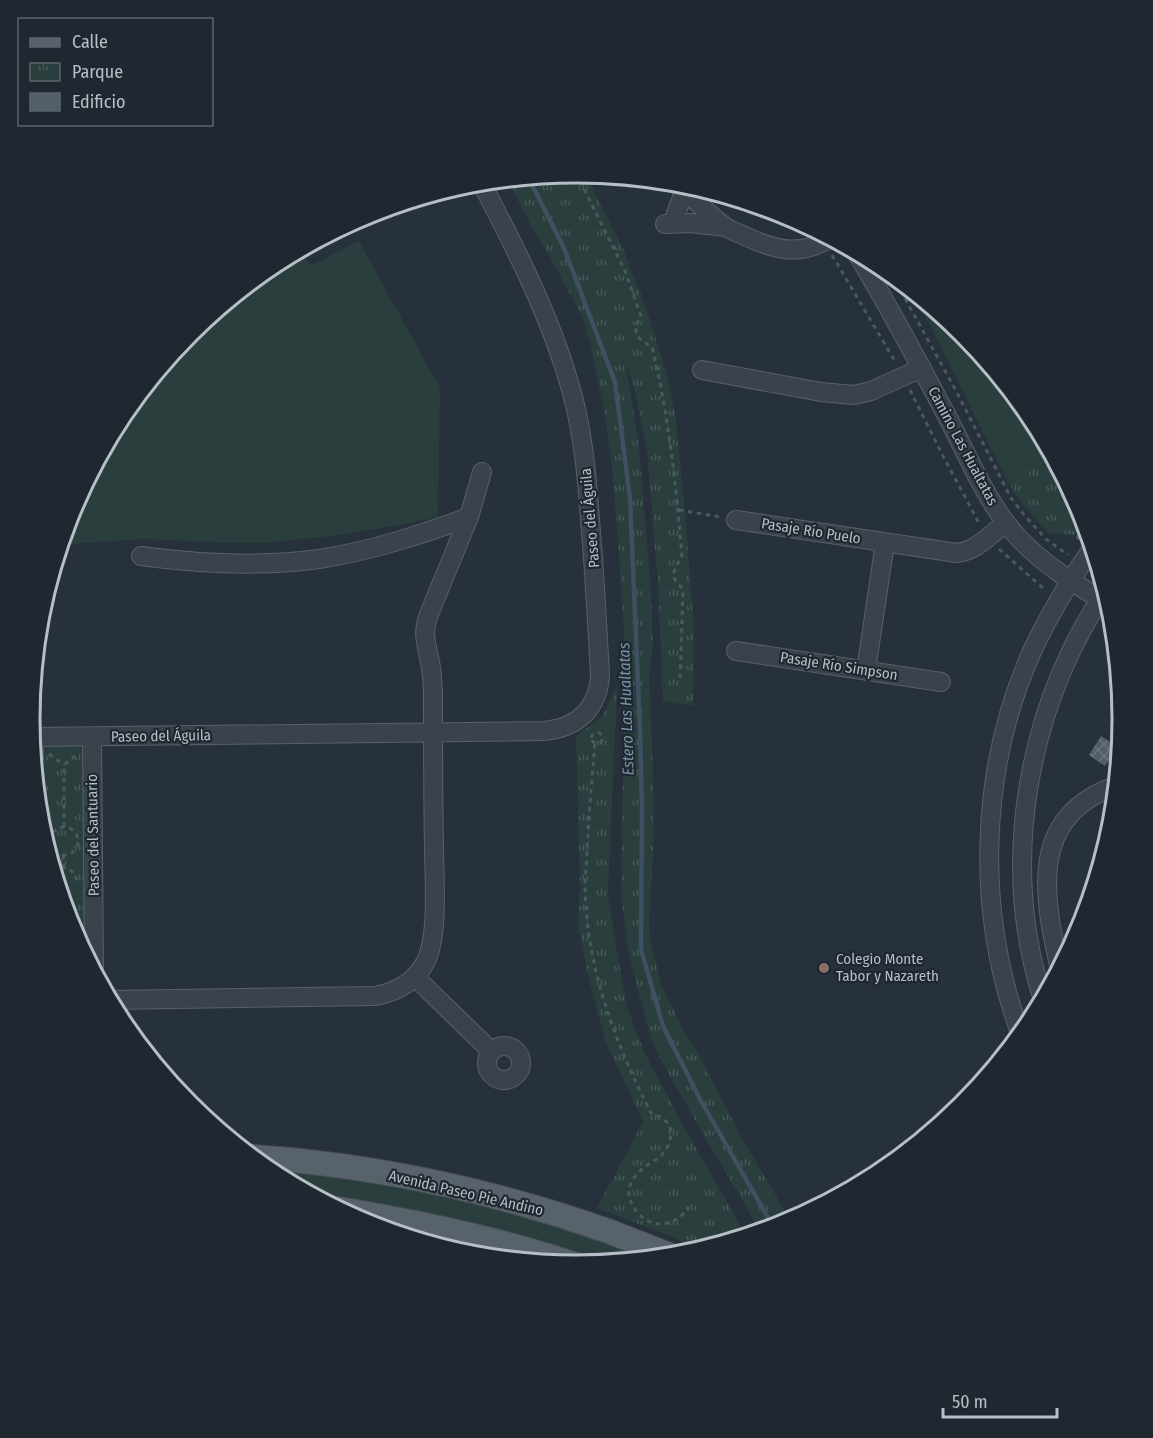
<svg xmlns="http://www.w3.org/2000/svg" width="1153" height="1438" font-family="'Fira Sans Condensed',sans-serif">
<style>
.grass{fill:#293e3d}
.park{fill:url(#park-tufts)}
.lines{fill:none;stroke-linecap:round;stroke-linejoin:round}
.stream{stroke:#3e5162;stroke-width:4.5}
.building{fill:url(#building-cross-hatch)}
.minor-casing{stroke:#586169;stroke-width:20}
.major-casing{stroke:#434c54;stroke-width:26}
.path{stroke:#485a5b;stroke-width:3;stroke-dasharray:4.5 4.5;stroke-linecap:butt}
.minor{stroke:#3a434b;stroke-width:18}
.major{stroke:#58626b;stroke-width:24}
.education-dot{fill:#8d6e63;stroke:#1f2830;stroke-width:2}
.labels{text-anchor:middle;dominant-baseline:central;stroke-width:4.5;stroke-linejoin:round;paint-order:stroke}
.street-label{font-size:15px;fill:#b6bec7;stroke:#1f2830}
.poi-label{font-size:15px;fill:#b6bec7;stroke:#1f2830;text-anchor:start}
.water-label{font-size:16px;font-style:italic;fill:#7a92a7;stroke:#1f2830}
.rim{fill:none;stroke:#b6bec7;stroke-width:3}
</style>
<defs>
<pattern id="park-tufts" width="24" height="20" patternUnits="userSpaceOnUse" patternTransform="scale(1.5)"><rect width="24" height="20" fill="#293e3d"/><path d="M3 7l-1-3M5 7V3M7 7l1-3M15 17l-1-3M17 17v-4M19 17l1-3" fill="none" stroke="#465858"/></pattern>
<pattern id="building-cross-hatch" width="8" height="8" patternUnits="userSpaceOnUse" patternTransform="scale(1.5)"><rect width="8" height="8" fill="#525e69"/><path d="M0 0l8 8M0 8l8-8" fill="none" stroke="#69737d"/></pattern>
</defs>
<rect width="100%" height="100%" fill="#27313b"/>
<path class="grass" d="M 359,241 L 440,388 L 438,517 L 410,523 L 341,535 L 267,543 L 233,543 L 143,539 L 84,543 L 61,546 L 72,510 L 122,415 L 190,332 L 273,264 L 297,252 L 312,265 Z
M 914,293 L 963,333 L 1031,416 L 1052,455 L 1002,471 Z
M 265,1167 L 412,1187 L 527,1214 L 654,1258 L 593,1264 L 525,1241 L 335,1200 L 320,1199 L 273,1173 Z"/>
<path class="park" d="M 577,173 L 585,173 L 624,251 L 649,317 L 666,372 L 675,413 L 684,501 L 694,628 L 693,706 L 663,701 L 658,585 L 647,451 L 633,383 L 626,364 L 639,447 L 651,591 L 653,646 L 649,676 L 653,771 L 654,836 L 649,922 L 650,938 L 661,984 L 684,1031 L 698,1053 L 744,1142 L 791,1221 L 759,1232 L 749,1212 L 700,1129 L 660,1058 L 650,1037 L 628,951 L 621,895 L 625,648 L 618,540 L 612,469 L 605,414 L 590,342 L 582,317 L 553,262 L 531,225 L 507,179 Z
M 1052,455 L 1082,510 L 1083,516 L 1075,535 L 1048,533 L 1018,499 L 1002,471 Z
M 617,686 L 608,894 L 617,953 L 627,1007 L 645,1054 L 683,1125 L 746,1236 L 699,1250 L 670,1236 L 597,1208 L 643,1122 L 606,1042 L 589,980 L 578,925 L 580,885 L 576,736 L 602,717 Z
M 48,745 L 79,745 L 84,754 L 88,959 L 71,928 L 40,825 L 40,751 Z"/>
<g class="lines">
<path class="stream" d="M 528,177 L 564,248 L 615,382 L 630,498 L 640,729 L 642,807 L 641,949 L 663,1026 L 701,1101 L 774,1228"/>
</g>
<path class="building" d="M 1101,736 L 1120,748 L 1119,758 L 1115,756 L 1113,759 L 1111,757 L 1105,766 L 1089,755 Z"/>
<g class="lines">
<g class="minor-casing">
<path id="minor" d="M 678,183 C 691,196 710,217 726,227 C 732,231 740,234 747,237 C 777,251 801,256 831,238
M 675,223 L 676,213 L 685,190
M 665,224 L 690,223 L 726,227
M 856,252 C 889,306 919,363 949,420 C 969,458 986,501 1015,534 C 1042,564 1076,585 1110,605
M 702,370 L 821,392 L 854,395 L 871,391 L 922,368
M 736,520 L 957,553 C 977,551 990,534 1006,523
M 141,556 C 200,564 260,567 319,559 C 371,551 420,535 469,517
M 736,651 L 941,682
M 866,670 L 885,543
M 32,737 L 544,731 C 578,728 599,708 600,673 C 597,626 595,579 591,532 C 588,491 585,449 576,409 C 557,329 519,255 481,182
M 33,737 L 34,757
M 92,737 L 94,970
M 1060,969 C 1043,896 1028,816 1116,786
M 415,977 L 491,1051
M 110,1000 L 375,996 C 397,992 416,981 426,961 C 439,933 434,878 434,847 C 433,795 433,743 433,691 C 432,681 432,671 430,662 C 426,642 422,633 429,614 L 469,517 L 482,472
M 1043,1000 C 999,863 1027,708 1106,590
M 1021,1035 C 975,913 979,768 1033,649 C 1050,613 1070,580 1093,547
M487 1063a17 17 0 1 1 34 0a17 17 0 1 1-34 0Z"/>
</g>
<g class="major-casing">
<path id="major" d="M 253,1157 C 374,1165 494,1191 608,1231 C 629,1239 651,1248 672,1256
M 339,1209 C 419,1222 500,1239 576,1265"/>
</g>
<path class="path" d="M 576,173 L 625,271 L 641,316 C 631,333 636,338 652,347 C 669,416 676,486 682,557 C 673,570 669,577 683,589 L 680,682
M 832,255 L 896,363
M 892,275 L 954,387 L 1011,498 L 1025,516 L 1046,539 L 1068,555
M 910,390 L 942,454 L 980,525
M 679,510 L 720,517
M 1077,539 L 1085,522
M 999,549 L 1045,590
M 1103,625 L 1114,632
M591.5 738a5.5 5.5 0 1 1 11 0a5.5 5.5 0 1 1-11 0Z
M 595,744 C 592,779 589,814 587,849 C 587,861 585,874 585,886 C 586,966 615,1043 651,1113 C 655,1115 660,1116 663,1119 C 677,1128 670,1146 661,1156 C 658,1159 653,1161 650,1163 C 627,1179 621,1196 641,1216 C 648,1223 658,1225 667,1223 C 680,1219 681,1217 689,1207
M 49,754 L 64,765
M50 841a14 14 0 1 1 28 0a14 14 0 1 1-28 0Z
M 64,827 L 64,765 L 75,756
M 63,855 L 64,867
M 55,873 L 61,867 L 68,868 L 74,873 L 77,880
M 71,925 L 74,923 L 77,916"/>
<use href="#minor" class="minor"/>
<use href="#major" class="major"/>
</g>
<circle class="education-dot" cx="824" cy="968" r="6"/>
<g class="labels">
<g class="street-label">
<text transform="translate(963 446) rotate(62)">Camino Las Hualtatas</text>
<text transform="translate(590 518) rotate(-95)">Paseo del Águila</text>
<text transform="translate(811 531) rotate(9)">Pasaje Río Puelo</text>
<text transform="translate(839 666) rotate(9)">Pasaje Río Simpson</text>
<text transform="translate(161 736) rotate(-1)">Paseo del Águila</text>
<text transform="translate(93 835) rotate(-91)">Paseo del Santuario</text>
<text transform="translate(466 1193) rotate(13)">Avenida Paseo Pie Andino</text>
</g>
<g class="poi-label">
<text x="836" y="959">Colegio Monte<tspan x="836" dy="17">Tabor y Nazareth</tspan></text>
</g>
<g class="water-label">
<text transform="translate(626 709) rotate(-92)">Estero Las Hualtatas</text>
</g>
</g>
<path d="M0 0H1153V1438H0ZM40 719a536 536 0 1 1 1072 0a536 536 0 1 1-1072 0Z" fill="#1f2830" fill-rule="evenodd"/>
<path class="rim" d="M40 719a536 536 0 1 1 1072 0a536 536 0 1 1-1072 0Z"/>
<rect x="18" y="18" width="195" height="108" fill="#1f2830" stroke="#5b646c" stroke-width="1.5"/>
<rect x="30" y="38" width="30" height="9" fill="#58626b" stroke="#5b646c" stroke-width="1.5"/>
<text x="72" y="48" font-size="18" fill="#b6bec7">Calle</text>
<rect x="30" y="63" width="30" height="18" fill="url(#park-tufts)" stroke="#5b646c" stroke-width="1.5"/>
<text x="72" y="78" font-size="18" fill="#b6bec7">Parque</text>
<rect x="30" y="93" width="30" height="18" fill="#525e69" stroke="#5b646c" stroke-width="1.5"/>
<text x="72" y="108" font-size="18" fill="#b6bec7">Edificio</text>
<path d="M943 1408v9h114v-9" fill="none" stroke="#b6bec7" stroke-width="3"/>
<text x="952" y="1408" font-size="18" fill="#b6bec7" stroke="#1f2830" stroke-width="4.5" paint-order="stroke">50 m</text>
</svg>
